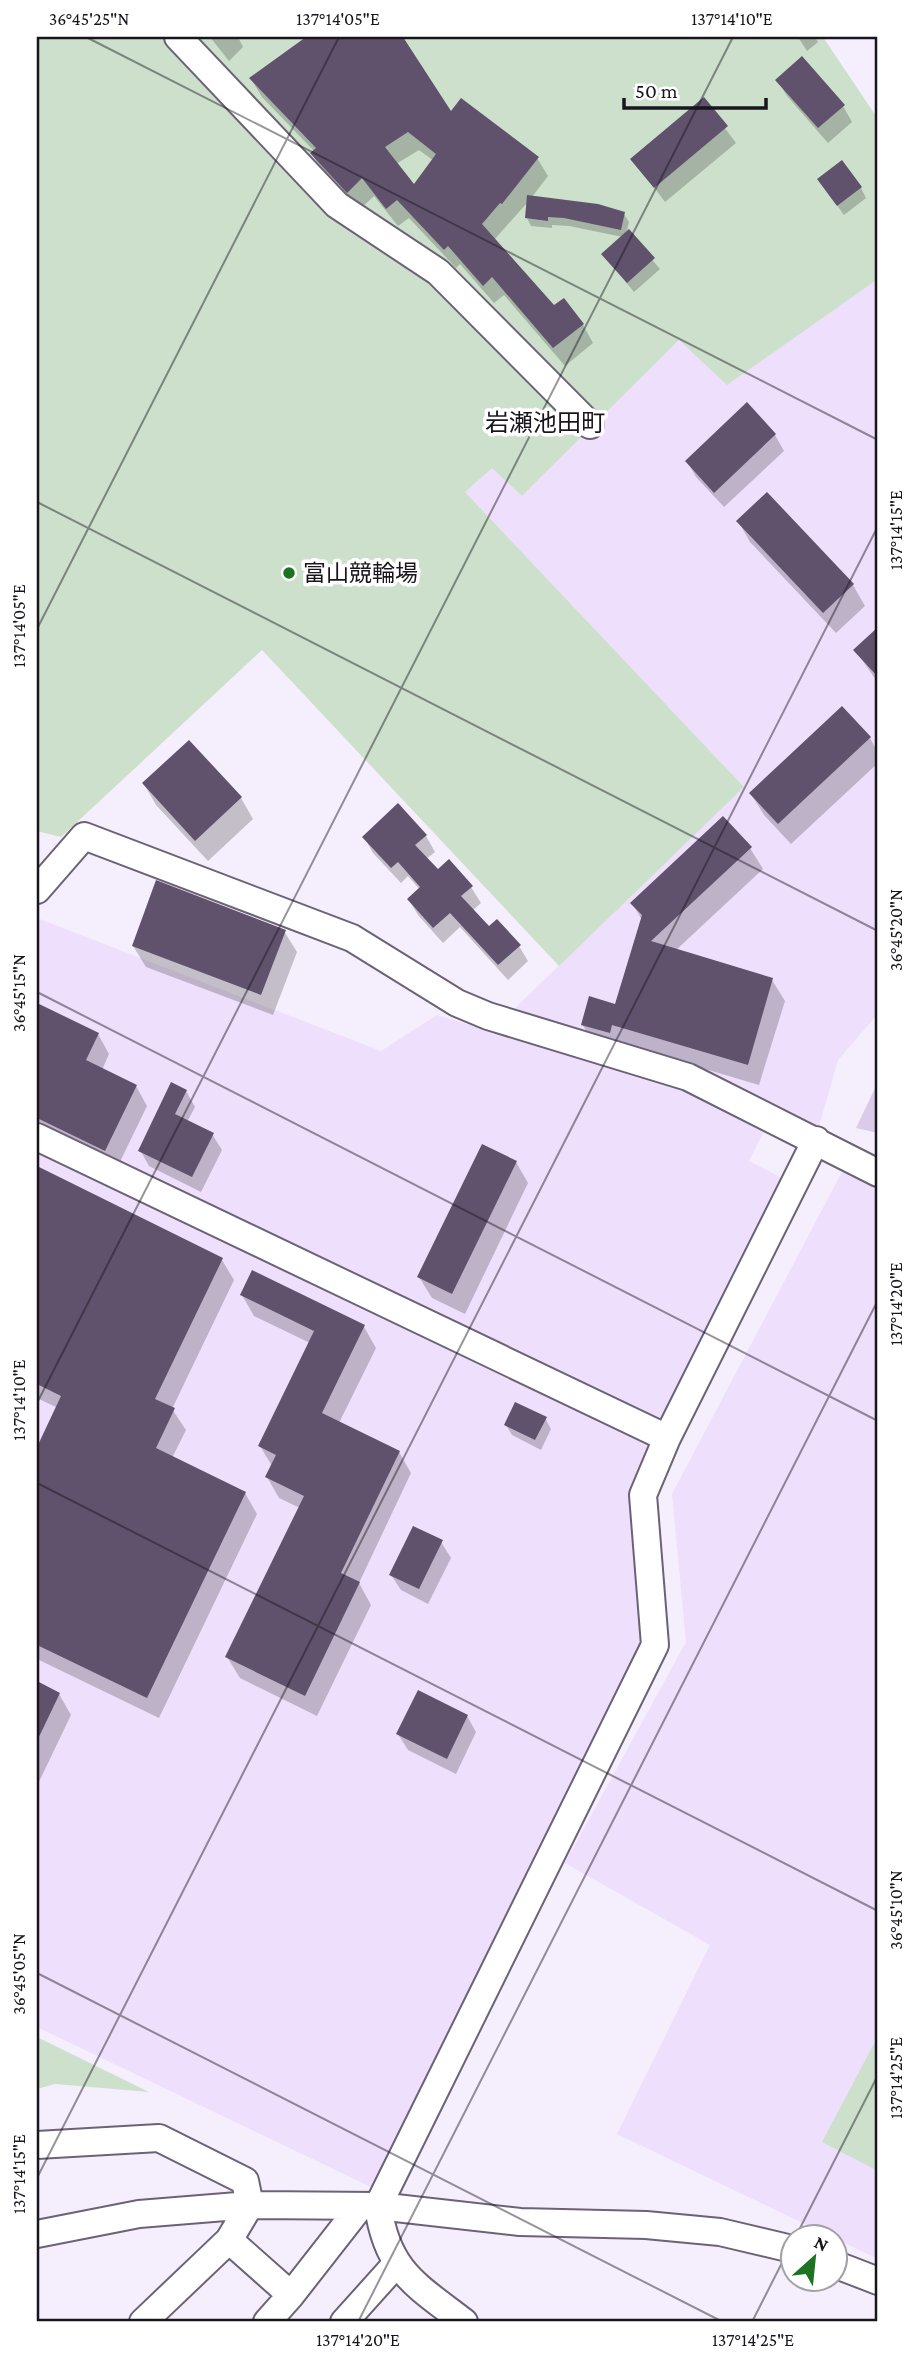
<svg xmlns="http://www.w3.org/2000/svg" width="915" height="2359" font-family="'Crimson Pro','Noto Sans JP',serif">
<style>
.built{fill:#eedffc}
.green{fill:#cde0cc}
.water{fill:#dacbe9}
.shadow{fill:#0003;fill-rule:evenodd}
.building{fill:#60526c;fill-rule:evenodd}
.lines{fill:none;stroke-linecap:round;stroke-linejoin:round}
.minor-casing{stroke:#6c6276;stroke-width:30}
.minor{stroke:#fff;stroke-width:26}
.ticks{fill:none;stroke:#19151d;stroke-width:2;stroke-opacity:0.45}
.poi-dot{fill:#1c7421;stroke:#fff;stroke-width:2.5}
.labels{text-anchor:middle;dominant-baseline:central;stroke-width:7;stroke-linejoin:round;paint-order:stroke}
.poi-label{font-size:23px;fill:#19151d;stroke:#fff;text-anchor:start}
.neighbourhood-label{font-size:24px;fill:#19151d;stroke:#fff}
.neatline{fill:none;stroke:#19151d;stroke-width:2.5}
.ticks-label{font-size:18px;text-anchor:middle;fill:#19151d}
</style>
<rect width="100%" height="100%" fill="#f5eefc"/>
<path class="built" d="M 878,279 L 878,1014 L 838,1060 L 819,1126 L 701,1067 L 514,1009 L 744,787 L 465,492 L 492,467 L 522,496 L 679,340 L 727,384 Z
M 37,918 L 381,1051 L 437,1015 L 690,1093 L 764,1131 L 749,1161 L 784,1179 L 633,1491 L 642,1645 L 371,2187 L 37,2027 Z
M 842,1172 L 878,1190 L 878,2259 L 617,2134 L 710,1945 L 565,1863 L 686,1642 L 672,1494 Z"/>
<path class="green" d="M 37,37 L 823,37 L 878,119 L 878,279 L 727,385 L 679,340 L 522,496 L 492,468 L 465,492 L 744,787 L 559,966 L 262,650 L 61,837 L 37,831 Z
M 878,2036 L 878,2171 L 822,2142 Z
M 37,2037 L 149,2092 L 55,2084 L 37,2089 Z"/>
<path class="water" d="M 878,1082 L 878,1133 L 856,1128 Z"/>
<path class="shadow" d="M 210,37 L 238,37 L 243,47 L 229,61 Z
M 309,37 L 401,37 L 451,114 L 537,158 L 548,176 L 532,197 L 624,214 L 629,222 L 626,235 L 629,232 L 660,269 L 634,292 L 604,255 L 623,237 L 569,226 L 552,225 L 552,228 L 531,226 L 527,218 L 528,202 L 494,240 L 554,308 L 583,325 L 593,343 L 565,366 L 504,295 L 494,303 L 460,264 L 456,268 L 409,218 L 398,226 L 374,196 L 359,210 L 322,172 L 312,153 L 314,151 L 262,97 L 251,79 ZM 419,150 L 434,161 L 415,187 L 396,164 Z
M 798,37 L 815,37 L 818,42 L 807,51 Z
M 777,80 L 843,106 L 852,122 L 828,143 L 787,96 Z
M 704,100 L 736,143 L 665,202 L 633,159 Z
M 819,180 L 861,188 L 866,198 L 844,215 Z
M 747,405 L 775,435 L 784,451 L 724,507 L 696,477 L 687,461 Z
M 767,494 L 853,585 L 865,606 L 836,633 L 750,542 L 738,521 Z
M 878,629 L 878,683 L 856,651 Z
M 870,738 L 878,753 L 878,763 L 791,844 L 764,815 L 751,794 Z
M 189,742 L 241,798 L 253,819 L 208,861 L 156,805 L 144,784 Z
M 426,836 L 435,852 L 426,859 L 438,872 L 471,887 L 481,903 L 472,911 L 489,928 L 519,946 L 528,961 L 508,980 L 460,927 L 443,943 L 418,915 L 409,900 L 420,890 L 408,876 L 401,883 L 373,853 L 364,837 Z
M 750,848 L 763,869 L 675,951 L 772,980 L 785,1001 L 759,1085 L 624,1045 L 595,1045 L 582,1024 L 617,1006 L 642,920 L 632,903 Z
M 284,931 L 297,952 L 273,1015 L 146,967 L 133,946 Z
M 37,1004 L 98,1034 L 109,1054 L 102,1070 L 136,1086 L 147,1106 L 116,1170 L 37,1131 Z
M 186,1091 L 195,1107 L 187,1122 L 212,1134 L 222,1150 L 201,1192 L 149,1166 L 140,1150 Z
M 516,1162 L 528,1183 L 465,1314 L 432,1298 L 419,1277 Z
M 37,1169 L 222,1260 L 234,1280 L 172,1409 L 186,1430 L 172,1458 L 245,1493 L 257,1514 L 159,1718 L 37,1659 L 37,1451 L 58,1408 L 37,1398 L 37,1321 L 47,1300 L 37,1295 Z
M 242,1295 L 364,1327 L 376,1348 L 339,1423 L 399,1452 L 411,1473 L 359,1583 L 371,1605 L 317,1716 L 240,1678 L 227,1657 L 300,1508 L 279,1498 L 267,1477 L 272,1466 L 260,1446 L 310,1343 L 254,1316 Z
M 545,1418 L 551,1429 L 541,1450 L 512,1435 L 506,1425 Z
M 441,1542 L 451,1558 L 428,1604 L 401,1590 L 391,1575 Z
M 37,1683 L 59,1694 L 71,1715 L 37,1786 Z
M 467,1716 L 476,1732 L 456,1774 L 408,1750 L 398,1734 Z"/>
<path class="building" d="M 306,37 L 403,37 L 451,111 L 461,98 L 539,157 L 502,204 L 500,203 L 482,224 L 554,305 L 564,298 L 584,324 L 553,348 L 492,277 L 483,286 L 448,246 L 444,250 L 397,200 L 386,209 L 362,178 L 347,193 L 310,153 L 316,148 L 249,78 ZM 408,132 L 436,154 L 414,184 L 385,147 Z
M 802,56 L 845,105 L 818,128 L 775,80 Z
M 704,97 L 728,126 L 654,188 L 630,159 Z
M 842,160 L 862,187 L 837,206 L 817,179 Z
M 527,195 L 598,204 L 625,212 L 621,230 L 564,218 L 548,217 L 548,221 L 525,218 Z
M 629,229 L 655,258 L 627,283 L 601,254 Z
M 747,402 L 776,434 L 714,493 L 685,461 Z
M 767,492 L 854,584 L 823,613 L 736,521 Z
M 878,627 L 878,677 L 853,650 Z
M 842,706 L 871,737 L 778,824 L 749,793 Z
M 189,740 L 242,797 L 195,841 L 142,783 Z
M 398,803 L 427,835 L 415,845 L 438,869 L 449,859 L 473,886 L 461,896 L 489,926 L 497,919 L 521,945 L 498,965 L 450,913 L 433,928 L 407,899 L 420,887 L 398,862 L 391,868 L 362,837 Z
M 723,816 L 752,847 L 651,941 L 773,978 L 748,1065 L 612,1025 L 610,1033 L 581,1025 L 589,996 L 615,1004 L 642,915 L 630,903 Z
M 156,880 L 286,930 L 261,995 L 132,946 Z
M 37,1003 L 99,1033 L 86,1060 L 137,1085 L 105,1151 L 37,1118 Z
M 171,1082 L 187,1090 L 175,1114 L 214,1133 L 192,1177 L 138,1151 Z
M 482,1144 L 517,1161 L 452,1294 L 417,1277 Z
M 37,1166 L 223,1258 L 155,1399 L 175,1408 L 156,1448 L 246,1492 L 147,1698 L 37,1645 L 37,1447 L 61,1396 L 37,1384 Z
M 252,1270 L 365,1325 L 322,1413 L 400,1451 L 341,1573 L 360,1582 L 305,1696 L 225,1657 L 304,1496 L 265,1477 L 276,1455 L 258,1446 L 314,1331 L 240,1295 Z
M 515,1402 L 547,1417 L 535,1440 L 504,1425 Z
M 413,1526 L 443,1540 L 419,1589 L 389,1575 Z
M 37,1681 L 60,1693 L 37,1741 Z
M 418,1690 L 468,1715 L 447,1759 L 396,1734 Z"/>
<g class="lines">
<g class="minor-casing">
<path id="minor" d="M 178,37 L 337,205 L 438,272 L 590,425
M 37,890 L 84,836 L 352,938 L 457,1003 L 488,1016 L 688,1077 L 878,1173
M 37,1137 L 667,1438
M 37,2145 L 159,2138 L 245,2181 L 250,2205 L 229,2240 L 143,2322
M 37,2234 L 139,2214 L 250,2205 L 378,2206 L 520,2222 L 646,2225 L 720,2232 L 792,2249
M 229,2240 L 291,2295 L 267,2322
M 834,2264 L 878,2281
M 291,2295 L 359,2208
M 344,2322 L 397,2263
M 464,2322 C 416,2285 387,2271 378,2206 L 655,1645 L 643,1495 L 667,1438 L 816,1140"/>
</g>
<use href="#minor" class="minor"/>
</g>
<path class="ticks" d="M 86,37 L 878,440M 37,502 L 878,931M 37,629 L 339,37M 37,992 L 878,1421M 37,1403 L 733,37M 37,1483 L 878,1911M 37,1973 L 723,2322M 37,2178 L 878,526M 796,2236 L 878,2075M 358,2322 L 878,1300M 752,2322 L 792,2243"/>
<circle class="poi-dot" cx="289" cy="573" r="7"/>
<g class="labels">
<g class="poi-label">
<text x="303" y="573">富山競輪場</text>
</g>
<g class="neighbourhood-label">
<text x="545" y="422">岩瀬池田町</text>
</g>
</g>
<rect width="915" height="2359" fill="none" stroke="#ffffff" stroke-width="77"/>
<g transform="translate(814 2258) rotate(27)"><circle r="33" fill="#ffffff" stroke="#a3a1a5" stroke-width="2"/>
<path d="M0-5L12 26L0 18L-12 26Z" fill="#1c7421"/>
<text y="-10" font-size="19" font-weight="bold" text-anchor="middle" fill="#19151d">N</text>
</g>
<path d="M624 98v10h142v-10" fill="none" stroke="#19151d" stroke-width="3.5"/>
<text x="635" y="98" font-size="21" fill="#19151d" stroke="#ffffff" stroke-width="5" paint-order="stroke">50 m</text>
<rect x="38" y="38" width="838" height="2282" class="neatline"/>
<g class="ticks-label">
<text x="89" y="25">36°45'25"N</text>
<text x="338" y="25">137°14'05"E</text>
<text x="732" y="25">137°14'10"E</text>
<text transform="translate(896 530) rotate(-90)" y="6">137°14'15"E</text>
<text transform="translate(19 626) rotate(-90)" y="6">137°14'05"E</text>
<text transform="translate(896 930) rotate(-90)" y="6">36°45'20"N</text>
<text transform="translate(19 993) rotate(-90)" y="6">36°45'15"N</text>
<text transform="translate(896 1304) rotate(-90)" y="6">137°14'20"E</text>
<text transform="translate(19 1400) rotate(-90)" y="6">137°14'10"E</text>
<text transform="translate(896 1910) rotate(-90)" y="6">36°45'10"N</text>
<text transform="translate(19 1974) rotate(-90)" y="6">36°45'05"N</text>
<text transform="translate(896 2078) rotate(-90)" y="6">137°14'25"E</text>
<text transform="translate(19 2174) rotate(-90)" y="6">137°14'15"E</text>
<text x="358" y="2346">137°14'20"E</text>
<text x="753" y="2346">137°14'25"E</text>
</g>
</svg>
